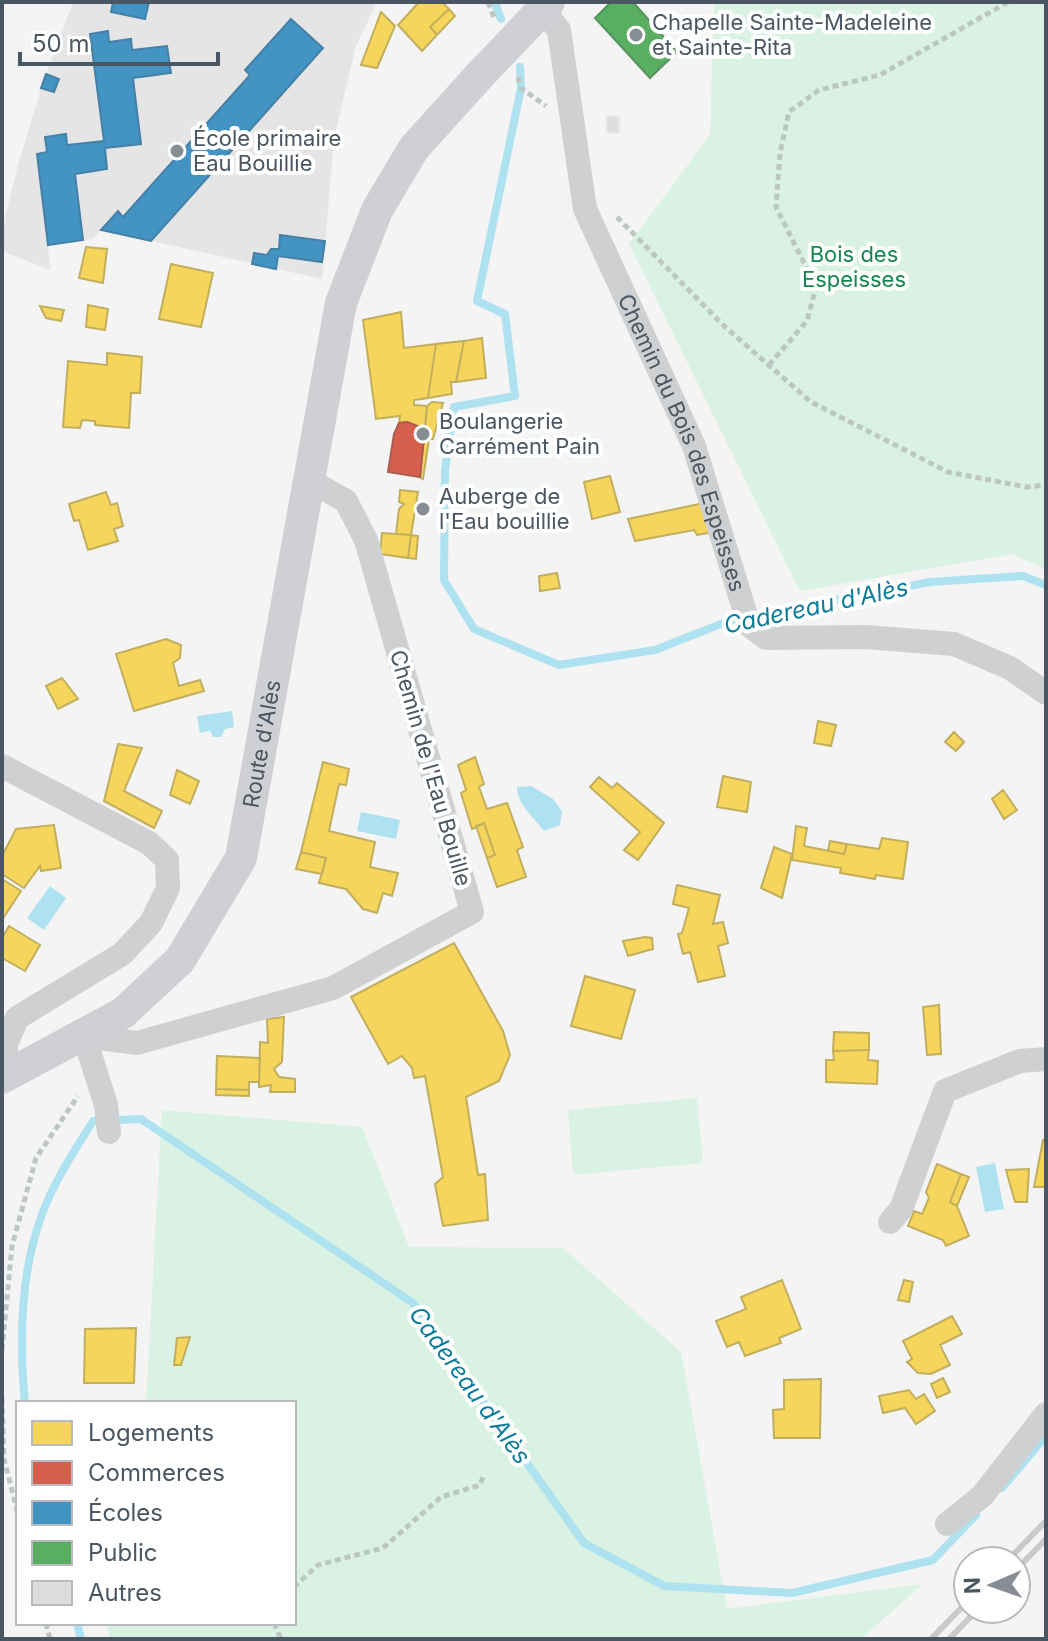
<svg xmlns="http://www.w3.org/2000/svg" width="1048" height="1641" font-family="Inter,sans-serif">
<style>
.education{fill:#e6e5e6}
.green{fill:#d9f2e3}
.water{fill:#aee2f0}
.homes{fill:#f6d55c;stroke:#c2af5e;stroke-width:2}
.shops{fill:#d6604d;stroke:#ac5d53;stroke-width:2}
.schools{fill:#4393c3;stroke:#4581a6;stroke-width:2}
.public{fill:#5aae61;stroke:#559461;stroke-width:2}
.lines{fill:none;stroke-linecap:round;stroke-linejoin:round}
.stream{stroke:#aee2f0;stroke-width:8}
.building{fill:#ddddde;stroke:#e5e6e7;stroke-width:2}
.path{stroke:#bcc7c4;stroke-width:5;stroke-dasharray:6 4;stroke-linecap:butt}
.minor{stroke:#ced0d2;stroke-width:24}
.secondary{stroke:#ced0d4;stroke-width:32}
.rail{stroke:#c9cacc;stroke-width:6}
.secondary-bridge{stroke:#ced0d4;stroke-width:32}
.poi-dot{fill:#868d94;stroke:#fff;stroke-width:3}
.labels{text-anchor:middle;dominant-baseline:central;stroke-width:8;stroke-linejoin:round;paint-order:stroke}
.poi-label{font-size:22px;fill:#4a5661;stroke:#fff;text-anchor:start}
.park-label{font-size:22px;fill:#17864f;stroke:#fff}
.street-label{font-size:22px;fill:#4a5661;stroke:#fff}
.water-label{font-size:24px;font-style:italic;fill:#0c7c9b;stroke:#fff}
</style>
<rect width="100%" height="100%" fill="#f4f4f4"/>
<path class="education" d="M 73,2 L 377,2 L 356,46 L 334,138 L 322,279 L 102,230 L 92,239 L 48,245 L 50,270 L 2,251 L 2,230 L 18,165 L 41,88 Z"/>
<path class="green" d="M 714,2 L 1046,2 L 1046,569 L 1012,554 L 800,591 L 629,244 L 710,135 Z
M 697,1098 L 703,1163 L 573,1175 L 568,1110 Z
M 162,1110 L 362,1127 L 409,1247 L 563,1248 L 681,1352 L 727,1609 L 923,1584 L 861,1639 L 110,1639 L 107,1623 L 294,1623 L 294,1403 L 146,1403 Z"/>
<path class="water" d="M 232,711 L 234,727 L 225,729 L 221,737 L 213,737 L 210,731 L 200,733 L 197,716 Z
M 531,786 L 553,799 L 562,811 L 560,825 L 544,831 C 534,817 517,805 517,787 Z
M 361,812 L 400,820 L 396,839 L 357,831 Z
M 50,886 L 66,898 L 44,930 L 27,918 Z
M 995,1163 L 1004,1209 L 985,1212 L 976,1167 Z"/>
<path class="homes" d="M 419,2 L 442,2 L 449,9 L 430,27 L 437,35 L 422,51 L 398,25 Z
M 449,9 L 455,16 L 437,35 L 430,27 Z
M 381,12 L 395,26 L 377,68 L 361,65 Z
M 86,247 L 107,249 L 103,283 L 79,278 Z
M 171,264 L 213,273 L 201,327 L 159,319 Z
M 88,305 L 108,309 L 105,330 L 86,327 Z
M 40,306 L 64,310 L 61,321 L 46,318 Z
M 401,312 L 404,348 L 436,344 L 428,398 L 414,400 L 414,405 L 427,406 L 425,429 L 407,422 L 399,423 L 400,416 L 376,419 L 363,320 Z
M 482,338 L 486,378 L 456,382 L 464,341 Z
M 464,341 L 456,382 L 451,382 L 452,394 L 428,398 L 436,344 Z
M 107,353 L 142,357 L 140,393 L 131,393 L 129,428 L 95,425 L 95,421 L 82,420 L 80,428 L 63,427 L 68,361 L 107,365 Z
M 432,402 L 443,403 L 433,439 L 429,439 L 423,479 L 420,477 L 427,406 Z
M 610,476 L 620,512 L 592,519 L 584,482 Z
M 400,490 L 418,492 L 411,535 L 396,534 L 399,509 L 404,504 L 399,502 Z
M 106,492 L 111,505 L 117,503 L 123,526 L 114,529 L 118,541 L 88,550 L 79,520 L 74,521 L 69,504 Z
M 704,503 L 714,532 L 697,535 L 694,530 L 635,541 L 628,519 Z
M 382,533 L 411,535 L 408,558 L 380,554 Z
M 411,535 L 418,536 L 416,559 L 408,558 Z
M 557,573 L 560,588 L 540,591 L 539,576 Z
M 166,639 L 181,645 L 180,658 L 173,663 L 179,686 L 200,680 L 204,691 L 134,711 L 116,654 Z
M 62,678 L 78,699 L 58,709 L 46,686 Z
M 818,721 L 836,725 L 831,746 L 814,743 Z
M 954,732 L 964,742 L 956,751 L 945,742 Z
M 118,744 L 142,748 L 124,791 L 162,811 L 154,828 L 104,801 Z
M 475,757 L 484,784 L 479,787 L 487,809 L 507,803 L 523,847 L 517,850 L 526,877 L 497,887 L 487,858 L 495,855 L 484,823 L 472,829 L 461,793 L 466,790 L 458,765 Z
M 323,762 L 349,769 L 346,785 L 339,784 L 329,831 L 375,842 L 370,867 L 398,873 L 392,896 L 383,893 L 377,913 L 363,909 L 346,889 L 319,883 L 326,858 L 301,852 Z
M 177,770 L 199,781 L 190,804 L 170,795 Z
M 723,776 L 751,782 L 747,812 L 717,807 Z
M 599,777 L 612,788 L 617,783 L 664,823 L 638,860 L 624,850 L 640,832 L 590,787 Z
M 1003,790 L 1017,810 L 1004,819 L 992,799 Z
M 484,823 L 495,855 L 487,858 L 476,826 Z
M 54,825 L 61,868 L 41,871 L 40,866 L 24,888 L 2,874 L 2,856 L 16,829 Z
M 796,826 L 807,828 L 804,846 L 844,854 L 847,844 L 879,849 L 882,838 L 908,842 L 903,879 L 876,875 L 875,879 L 840,873 L 841,868 L 792,860 Z
M 830,841 L 847,844 L 844,854 L 828,851 Z
M 774,847 L 792,854 L 782,898 L 761,888 Z
M 301,852 L 326,858 L 322,874 L 296,869 Z
M 2,879 L 21,891 L 2,920 Z
M 677,885 L 720,895 L 713,924 L 723,922 L 728,943 L 718,946 L 725,976 L 698,982 L 690,952 L 683,954 L 678,934 L 682,933 L 689,908 L 673,904 Z
M 9,926 L 40,945 L 25,971 L 2,958 L 2,938 Z
M 645,937 L 652,938 L 653,949 L 628,956 L 623,941 Z
M 454,943 L 503,1031 L 510,1055 L 499,1081 L 466,1097 L 478,1175 L 485,1174 L 488,1220 L 443,1226 L 435,1184 L 443,1177 L 425,1076 L 414,1078 L 412,1068 L 402,1056 L 388,1064 L 351,997 Z
M 585,976 L 635,990 L 621,1039 L 571,1026 Z
M 939,1005 L 941,1054 L 927,1055 L 923,1007 Z
M 284,1017 L 282,1062 L 274,1069 L 279,1077 L 295,1079 L 295,1092 L 270,1092 L 271,1085 L 259,1087 L 260,1042 L 268,1043 L 267,1019 Z
M 834,1032 L 869,1033 L 869,1050 L 833,1051 Z
M 869,1050 L 868,1060 L 878,1061 L 877,1084 L 826,1082 L 826,1060 L 834,1060 L 833,1051 Z
M 217,1056 L 260,1058 L 259,1082 L 249,1082 L 249,1090 L 216,1089 Z
M 216,1089 L 249,1090 L 249,1096 L 216,1095 Z
M 1043,1140 L 1046,1140 L 1046,1187 L 1034,1187 Z
M 937,1164 L 961,1174 L 950,1202 L 957,1206 L 969,1236 L 946,1246 L 943,1240 L 908,1226 L 914,1211 L 922,1214 L 929,1198 L 926,1192 Z
M 1029,1169 L 1027,1202 L 1015,1202 L 1006,1170 Z
M 961,1174 L 969,1177 L 957,1206 L 950,1202 Z
M 782,1280 L 801,1329 L 779,1338 L 781,1343 L 745,1356 L 739,1342 L 727,1347 L 716,1321 L 746,1309 L 741,1297 Z
M 904,1280 L 913,1282 L 909,1302 L 898,1300 Z
M 952,1316 L 962,1334 L 940,1345 L 950,1365 L 931,1374 L 918,1373 L 907,1362 L 912,1359 L 903,1341 Z
M 136,1328 L 134,1383 L 84,1383 L 85,1329 Z
M 190,1337 L 181,1365 L 174,1365 L 177,1338 Z
M 943,1378 L 950,1392 L 937,1398 L 931,1384 Z
M 821,1379 L 820,1438 L 774,1438 L 773,1410 L 784,1409 L 784,1380 Z
M 909,1390 L 916,1399 L 924,1394 L 935,1411 L 916,1424 L 905,1408 L 883,1413 L 879,1396 Z"/>
<path class="shops" d="M 407,422 L 425,429 L 420,477 L 388,472 L 394,434 L 399,423 Z"/>
<path class="schools" d="M 113,2 L 149,2 L 145,19 L 111,12 Z
M 291,19 L 323,48 L 151,241 L 101,230 L 118,211 L 123,217 L 250,75 L 245,70 Z
M 108,31 L 109,42 L 131,39 L 132,50 L 167,46 L 171,73 L 133,78 L 141,144 L 105,148 L 107,169 L 75,174 L 83,240 L 48,245 L 37,154 L 47,152 L 45,137 L 66,134 L 67,145 L 104,141 L 90,34 Z
M 46,74 L 59,79 L 54,92 L 41,88 Z
M 280,235 L 325,241 L 322,262 L 278,256 L 276,269 L 252,264 L 254,253 L 267,255 L 271,249 L 279,249 Z"/>
<path class="public" d="M 611,2 L 633,2 L 677,52 L 650,78 L 595,18 Z"/>
<g class="lines">
<path class="stream" d="M 495,2 L 501,19
M 520,67 L 521,88 L 477,301 L 505,314 L 515,396 L 454,407 L 445,470 L 444,580 L 474,629 L 559,665 L 655,650 L 731,620 L 930,582 L 1023,576 L 1046,585
M 25,1403 C 18,1332 21,1250 55,1185 C 66,1163 80,1142 93,1121 L 141,1119 L 413,1303 L 584,1543 L 664,1586 L 792,1593 L 933,1560 L 976,1515
M 1002,1488 L 1046,1436
M 77,1623 L 81,1639"/>
</g>
<path class="building" d="M 607,116 L 619,117 L 619,133 L 607,132 Z"/>
<g class="lines">
<path class="path" d="M 488,2 L 495,20
M 518,77 L 521,88 L 546,106
M 617,217 L 724,326 L 811,402 L 948,472 L 1026,487 L 1046,485
M 769,365 L 807,321 L 816,287 L 776,207 L 780,153 L 789,112 L 819,90 L 880,75 L 1008,2
M 2,1350 L 12,1246 L 36,1158 L 78,1096
M 2,1398 L 4,1459 L 18,1514
M 294,1587 L 318,1565 L 383,1548 L 441,1497 L 480,1485 L 484,1474
M 46,1623 L 50,1639
M 274,1623 L 281,1639"/>
<g class="minor">
<path id="s1" d="M 537,2 L 559,30 L 585,209 L 694,446 L 749,625 L 766,638 L 866,637 L 954,644 L 1010,668 L 1046,693"/>
<path d="M 2,766 L 149,843 L 167,860 L 168,888 L 151,923 L 122,954 L 17,1018 L 6,1044 L 6,1076"/>
<path d="M 109,1132 L 106,1105 L 84,1036 L 137,1043 L 333,988 L 472,912 L 366,540 L 346,501 L 307,479"/>
<path d="M 890,1222 L 901,1209 L 945,1091 L 1020,1061 L 1046,1059"/>
<path d="M 947,1524 L 982,1496 L 1046,1414"/>
</g>
<g class="secondary">
<path d="M 522,31 L 549,2"/>
<path id="s2" d="M 2,1078 L 123,1013 L 180,960 L 241,858 L 341,303 L 377,210 L 414,148 L 480,75"/>
</g>
<path class="rail" d="M 1007,1561 L 1046,1521
M 1016,1570 L 1046,1539
M 931,1639 L 968,1601
M 949,1639 L 978,1609"/>
<path class="secondary-bridge" d="M 480,75 L 522,31"/>
</g>
<g class="poi-dot">
<circle cx="636" cy="35" r="8"/>
<circle cx="177" cy="151" r="8"/>
<circle cx="423" cy="434" r="8"/>
<circle cx="423" cy="509" r="8"/>
</g>
<g class="labels">
<g class="poi-label">
<text x="652" y="22">Chapelle Sainte-Madeleine<tspan x="652" dy="25">et Sainte-Rita</tspan></text>
<text x="193" y="138">École primaire<tspan x="193" dy="25">Eau Bouillie</tspan></text>
<text x="439" y="421">Boulangerie<tspan x="439" dy="25">Carrément Pain</tspan></text>
<text x="439" y="496">Auberge de<tspan x="439" dy="25">l'Eau bouillie</tspan></text>
</g>
<g class="park-label">
<text x="854" y="254">Bois des<tspan x="854" dy="25">Espeisses</tspan></text>
</g>
<g class="street-label">
<text stroke="none"><textPath href="#s1" startOffset="470">Chemin du Bois des Espeisses</textPath></text>
<text stroke="none"><textPath href="#s2" startOffset="450">Route d'Alès</textPath></text>
<text transform="translate(431 768) rotate(74)">Chemin de l'Eau Bouille</text>
</g>
<g class="water-label">
<text transform="translate(816 606) rotate(-12)">Cadereau d'Alès</text>
<text transform="translate(470 1385) rotate(54)">Cadereau d'Alès</text>
</g>
</g>
<rect width="1048" height="1641" fill="none" stroke="#4a5661" stroke-width="8"/>
<rect x="16" y="1401" width="280" height="224" fill="#ffffff" stroke="#b7bbc0" stroke-width="2"/>
<rect x="32" y="1421" width="40" height="24" fill="#f6d55c" stroke="#b7bbc0" stroke-width="2"/>
<text x="88" y="1441" font-size="24" fill="#4a5661">Logements</text>
<rect x="32" y="1461" width="40" height="24" fill="#d6604d" stroke="#b7bbc0" stroke-width="2"/>
<text x="88" y="1481" font-size="24" fill="#4a5661">Commerces</text>
<rect x="32" y="1501" width="40" height="24" fill="#4393c3" stroke="#b7bbc0" stroke-width="2"/>
<text x="88" y="1521" font-size="24" fill="#4a5661">Écoles</text>
<rect x="32" y="1541" width="40" height="24" fill="#5aae61" stroke="#b7bbc0" stroke-width="2"/>
<text x="88" y="1561" font-size="24" fill="#4a5661">Public</text>
<rect x="32" y="1581" width="40" height="24" fill="#ddddde" stroke="#b7bbc0" stroke-width="2"/>
<text x="88" y="1601" font-size="24" fill="#4a5661">Autres</text>
<g transform="translate(992 1585) rotate(268)"><circle r="38" fill="#ffffff" stroke="#b7bbc0" stroke-width="2"/>
<path d="M0-6L14 30L0 20L-14 30Z" fill="#868d94"/>
<text y="-12" font-size="22" font-weight="bold" text-anchor="middle" fill="#4a5661">N</text>
</g>
<path d="M20 52v12h198v-12" fill="none" stroke="#4a5661" stroke-width="4"/>
<text x="32" y="52" font-size="24" fill="#4a5661" stroke="#ffffff" stroke-width="6" paint-order="stroke">50 m</text>
</svg>
